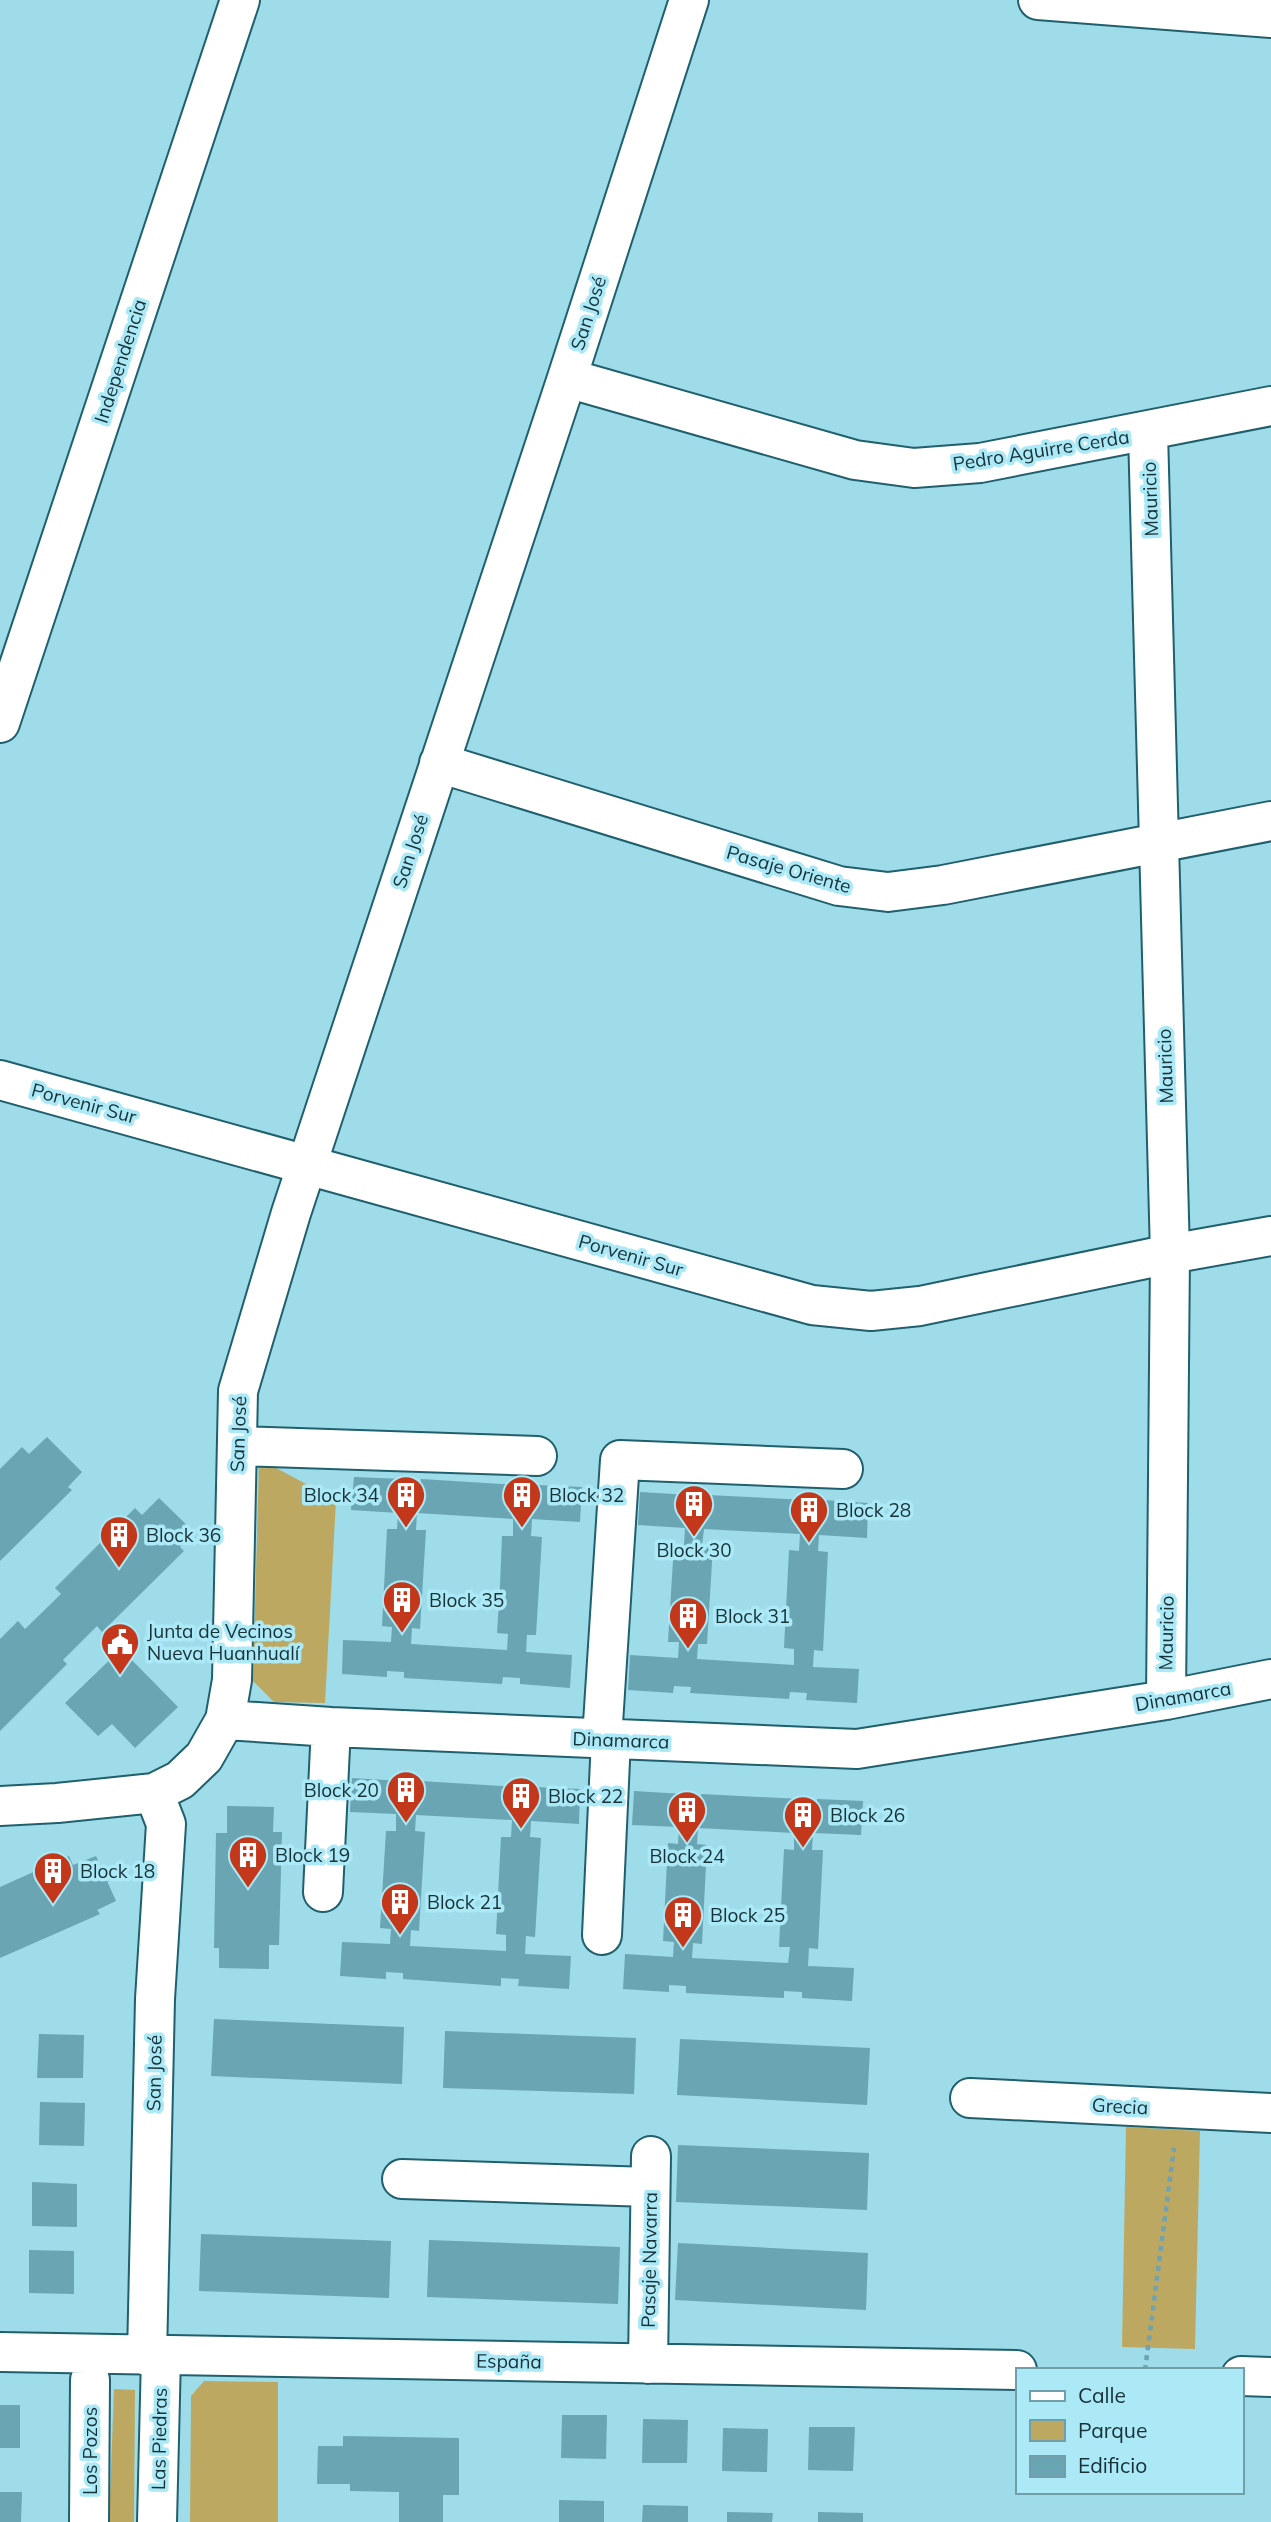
<svg xmlns="http://www.w3.org/2000/svg" width="1271" height="2522" font-family="Mulish,sans-serif">
<style>
.green{fill:#bda861}
.building{fill:#69a5b3;fill-rule:evenodd}
.lines{fill:none;stroke-linecap:round;stroke-linejoin:round}
.minor-casing{stroke:#205f6c;stroke-width:42}
.major-casing{stroke:#205f6c;stroke-width:42}
.path{stroke:#71a2ad;stroke-width:4.5;stroke-dasharray:5 5;stroke-linecap:butt}
.minor{stroke:#fff;stroke-width:38}
.major{stroke:#fff;stroke-width:38}
.labels{text-anchor:middle;dominant-baseline:central;stroke-width:7;stroke-linejoin:round;paint-order:stroke}
.street-label{font-size:19px;fill:#183137;stroke:#abe9f7}
.poi-label{font-size:19px;fill:#183137;stroke:#abe9f7;text-anchor:start}
</style>
<rect width="100%" height="100%" fill="#9edcea"/>
<path class="green" d="M 263,1461 L 336,1500 L 325,1703 L 274,1702 L 253,1681 L 259,1462 Z
M 1126,2127 L 1200,2131 L 1195,2349 L 1122,2347 Z
M 204,2381 L 278,2382 L 278,2522 L 190,2522 L 191,2396 Z
M 114,2389 L 135,2390 L 134,2522 L 109,2522 Z"/>
<path class="building" d="M 47,1437 L 82,1472 L 68,1487 L 72,1490 L 0,1561 L 0,1469 L 22,1447 L 29,1454 Z
M 354,1477 L 404,1479 L 403,1485 L 420,1486 L 421,1479 L 519,1485 L 519,1492 L 536,1492 L 537,1485 L 582,1487 L 580,1522 L 532,1519 L 531,1536 L 542,1537 L 536,1635 L 527,1635 L 526,1652 L 572,1655 L 570,1688 L 520,1684 L 520,1678 L 503,1677 L 502,1684 L 404,1678 L 404,1672 L 387,1671 L 387,1677 L 342,1674 L 343,1640 L 391,1642 L 392,1627 L 382,1626 L 387,1529 L 397,1529 L 398,1513 L 351,1510 ZM 417,1513 L 513,1519 L 513,1536 L 502,1536 L 500,1585 L 497,1633 L 508,1634 L 507,1650 L 411,1644 L 412,1628 L 420,1629 L 426,1530 L 416,1530 Z
M 640,1492 L 690,1495 L 690,1500 L 707,1502 L 708,1495 L 806,1500 L 806,1506 L 823,1508 L 823,1500 L 868,1503 L 867,1538 L 819,1535 L 818,1551 L 828,1552 L 823,1651 L 814,1650 L 813,1667 L 859,1669 L 857,1703 L 806,1700 L 807,1693 L 790,1692 L 789,1699 L 690,1693 L 691,1687 L 674,1686 L 673,1693 L 628,1690 L 630,1655 L 678,1658 L 679,1642 L 668,1642 L 674,1544 L 684,1545 L 685,1528 L 638,1525 ZM 704,1529 L 800,1534 L 799,1551 L 789,1550 L 784,1648 L 794,1649 L 794,1665 L 697,1659 L 698,1644 L 707,1644 L 713,1546 L 702,1545 Z
M 159,1498 L 195,1533 L 180,1547 L 184,1551 L 102,1632 L 97,1626 L 63,1660 L 67,1664 L 0,1731 L 0,1639 L 18,1621 L 25,1629 L 61,1594 L 55,1588 L 135,1508 L 142,1515 Z
M 121,1649 L 178,1707 L 135,1748 L 112,1724 L 98,1736 L 65,1703 Z
M 352,1778 L 402,1781 L 402,1787 L 419,1788 L 420,1781 L 518,1787 L 517,1793 L 535,1794 L 535,1787 L 580,1789 L 579,1824 L 531,1821 L 530,1837 L 541,1838 L 535,1937 L 526,1936 L 525,1954 L 571,1956 L 569,1989 L 518,1986 L 519,1979 L 501,1978 L 501,1986 L 403,1979 L 403,1973 L 386,1972 L 386,1979 L 340,1976 L 342,1942 L 390,1944 L 391,1929 L 380,1928 L 386,1831 L 396,1831 L 396,1814 L 350,1812 ZM 416,1815 L 512,1820 L 511,1837 L 501,1837 L 496,1934 L 506,1935 L 506,1951 L 410,1946 L 411,1930 L 419,1931 L 425,1832 L 415,1831 Z
M 634,1791 L 684,1794 L 684,1799 L 701,1801 L 701,1794 L 800,1799 L 799,1806 L 817,1806 L 817,1799 L 863,1801 L 861,1835 L 813,1833 L 812,1850 L 823,1850 L 818,1949 L 809,1948 L 808,1966 L 854,1968 L 852,2001 L 802,1998 L 802,1992 L 784,1991 L 784,1998 L 686,1993 L 686,1986 L 669,1985 L 669,1992 L 623,1989 L 625,1954 L 673,1957 L 674,1942 L 663,1941 L 668,1843 L 678,1844 L 679,1827 L 632,1825 ZM 698,1828 L 794,1833 L 794,1850 L 784,1849 L 779,1947 L 790,1947 L 788,1963 L 692,1958 L 693,1943 L 702,1944 L 707,1845 L 697,1844 Z
M 227,1806 L 274,1807 L 273,1832 L 282,1832 L 279,1945 L 269,1945 L 269,1969 L 219,1968 L 219,1948 L 214,1948 L 216,1833 L 227,1833 Z
M 69,1856 L 73,1865 L 96,1856 L 116,1901 L 97,1910 L 100,1914 L 0,1958 L 0,1887 Z
M 214,2019 L 404,2027 L 402,2084 L 211,2076 Z
M 445,2031 L 636,2038 L 634,2094 L 443,2088 Z
M 39,2034 L 84,2035 L 83,2078 L 37,2078 Z
M 680,2039 L 870,2048 L 867,2105 L 677,2095 Z
M 40,2102 L 85,2103 L 84,2146 L 39,2145 Z
M 678,2145 L 869,2153 L 867,2210 L 676,2202 Z
M 32,2182 L 77,2184 L 77,2227 L 32,2226 Z
M 201,2234 L 391,2241 L 389,2298 L 199,2291 Z
M 429,2240 L 620,2247 L 618,2304 L 427,2297 Z
M 678,2243 L 868,2253 L 866,2310 L 675,2300 Z
M 29,2250 L 74,2251 L 74,2294 L 29,2293 Z
M 0,2405 L 20,2405 L 20,2448 L 0,2448 Z
M 562,2415 L 607,2415 L 606,2459 L 561,2458 Z
M 643,2419 L 688,2420 L 687,2463 L 642,2463 Z
M 809,2427 L 855,2427 L 853,2471 L 808,2470 Z
M 723,2428 L 768,2429 L 767,2472 L 722,2471 Z
M 343,2436 L 459,2438 L 459,2495 L 443,2495 L 443,2522 L 399,2522 L 399,2492 L 350,2491 L 350,2484 L 317,2484 L 318,2446 L 343,2446 Z
M 0,2492 L 22,2492 L 21,2522 L 0,2522 Z
M 559,2500 L 604,2501 L 604,2522 L 559,2522 Z
M 643,2505 L 688,2506 L 688,2522 L 642,2522 Z
M 727,2512 L 773,2513 L 772,2522 L 727,2522 Z
M 818,2512 L 863,2513 L 863,2522 L 818,2522 Z"/>
<g class="lines">
<g class="minor-casing">
<path id="minor" d="M 1038,0 L 1271,18
M 567,378 L 855,460 L 914,468 L 980,463 L 1271,406
M 1148,432 L 1170,1254 L 1166,1700
M 0,723 L 240,0
M 439,763 L 839,886 L 888,892 L 943,885 L 1271,821
M 237,1446 L 537,1456
M 225,1720 L 331,1727 L 857,1749 L 1166,1700 L 1271,1679
M 602,1739 L 620,1460 L 843,1469
M 0,1806 L 57,1803 L 154,1793 L 180,1780 L 204,1757 L 225,1720 L 232,1680 L 238,1391 L 291,1213 L 567,378 L 689,0
M 323,1892 L 331,1727
M 602,1935 L 611,1739
M 970,2098 L 1271,2113
M 402,2179 L 650,2187
M 0,2352 L 1017,2370
M 147,2356 L 155,1999 L 166,1824 L 154,1793
M 648,2364 L 651,2156
M 1241,2376 L 1271,2377
M 89,2522 L 90,2380
M 157,2522 L 161,2356"/>
</g>
<g class="major-casing">
<path id="major" d="M 0,1080 L 812,1305 L 871,1311 L 920,1306 L 1170,1254 L 1271,1236"/>
</g>
<path class="path" d="M 1145,2370 L 1174,2148"/>
<use href="#minor" class="minor"/>
<use href="#major" class="major"/>
</g>
<defs>
<g id="building-pin" transform="scale(2.0125)"><path d="M0 17L-7.5 6A9.5 9.5 0 1 1 7.5 6Z" fill="#c3381a" stroke="#abe9f7"/><path d="M-4-6H4V6H1V3H-1V6H-4ZM-2.5-4.3h1.7v1.8h-1.7ZM.8-4.3h1.7v1.8H.8ZM-2.5-1h1.7V.8h-1.7ZM.8-1h1.7V.8H.8Z" fill="#fff"/></g>
<g id="civic-pin" transform="scale(2.0125)"><path d="M0 17L-7.5 6A9.5 9.5 0 1 1 7.5 6Z" fill="#c3381a" stroke="#abe9f7"/><path d="M-.6-6.5H3V-4.5H.6V-3L4-1V1h2V6H-6V1h2V-1L-.6-3ZM-1.2 2.5V6h2.4V2.5Z" fill="#fff"/></g>
</defs>
<g fill-rule="evenodd">
<use href="#building-pin" x="406" y="1495"/>
<use href="#building-pin" x="522" y="1495"/>
<use href="#building-pin" x="694" y="1504"/>
<use href="#building-pin" x="809" y="1510"/>
<use href="#building-pin" x="119" y="1535"/>
<use href="#building-pin" x="402" y="1600"/>
<use href="#building-pin" x="688" y="1616"/>
<use href="#civic-pin" x="120" y="1642"/>
<use href="#building-pin" x="406" y="1790"/>
<use href="#building-pin" x="521" y="1796"/>
<use href="#building-pin" x="687" y="1810"/>
<use href="#building-pin" x="803" y="1815"/>
<use href="#building-pin" x="248" y="1855"/>
<use href="#building-pin" x="53" y="1871"/>
<use href="#building-pin" x="400" y="1902"/>
<use href="#building-pin" x="683" y="1915"/>
</g>
<g class="labels">
<g class="street-label">
<text transform="translate(588 313) rotate(-72)">San José</text>
<text transform="translate(120 361) rotate(-72)">Independencia</text>
<text transform="translate(1041 450) rotate(-9)">Pedro Aguirre Cerda</text>
<text transform="translate(1150 499) rotate(-92)">Mauricio</text>
<text transform="translate(410 851) rotate(-72)">San José</text>
<text transform="translate(789 869) rotate(16)">Pasaje Oriente</text>
<text transform="translate(1165 1066) rotate(-92)">Mauricio</text>
<text transform="translate(84 1103) rotate(15)">Porvenir Sur</text>
<text transform="translate(631 1255) rotate(16)">Porvenir Sur</text>
<text transform="translate(238 1434) rotate(-88)">San José</text>
<text transform="translate(1166 1633) rotate(-89)">Mauricio</text>
<text transform="translate(1183 1696) rotate(-10)">Dinamarca</text>
<text transform="translate(621 1740) rotate(2)">Dinamarca</text>
<text transform="translate(154 2073) rotate(-89)">San José</text>
<text transform="translate(1120 2106) rotate(3)">Grecia</text>
<text transform="translate(649 2260) rotate(-89)">Pasaje Navarra</text>
<text transform="translate(509 2361) rotate(1)">España</text>
<text transform="translate(159 2439) rotate(-89)">Las Piedras</text>
<text transform="translate(90 2451) rotate(-90)">Los Pozos</text>
</g>
<g class="poi-label">
<text x="379" y="1495" text-anchor="end">Block 34</text>
<text x="549" y="1495">Block 32</text>
<text x="836" y="1510">Block 28</text>
<text x="146" y="1535">Block 36</text>
<text x="694" y="1550" text-anchor="middle">Block 30</text>
<text x="429" y="1600">Block 35</text>
<text x="715" y="1616">Block 31</text>
<text x="147" y="1631">Junta de Vecinos<tspan x="147" dy="22">Nueva Huanhualí</tspan></text>
<text x="379" y="1790" text-anchor="end">Block 20</text>
<text x="548" y="1796">Block 22</text>
<text x="830" y="1815">Block 26</text>
<text x="275" y="1855">Block 19</text>
<text x="687" y="1856" text-anchor="middle">Block 24</text>
<text x="80" y="1871">Block 18</text>
<text x="427" y="1902">Block 21</text>
<text x="710" y="1915">Block 25</text>
</g>
</g>
<rect x="1016" y="2368" width="228" height="126" fill="#abe9f7" stroke="#709faa" stroke-width="2"/>
<rect x="1030" y="2391" width="35" height="10" fill="#ffffff" stroke="#709faa" stroke-width="2"/>
<text x="1078" y="2403" font-size="21" fill="#183137">Calle</text>
<rect x="1030" y="2420" width="35" height="21" fill="#bda861" stroke="#709faa" stroke-width="2"/>
<text x="1078" y="2438" font-size="21" fill="#183137">Parque</text>
<rect x="1030" y="2456" width="35" height="21" fill="#69a5b3" stroke="#709faa" stroke-width="2"/>
<text x="1078" y="2473" font-size="21" fill="#183137">Edificio</text>
</svg>
